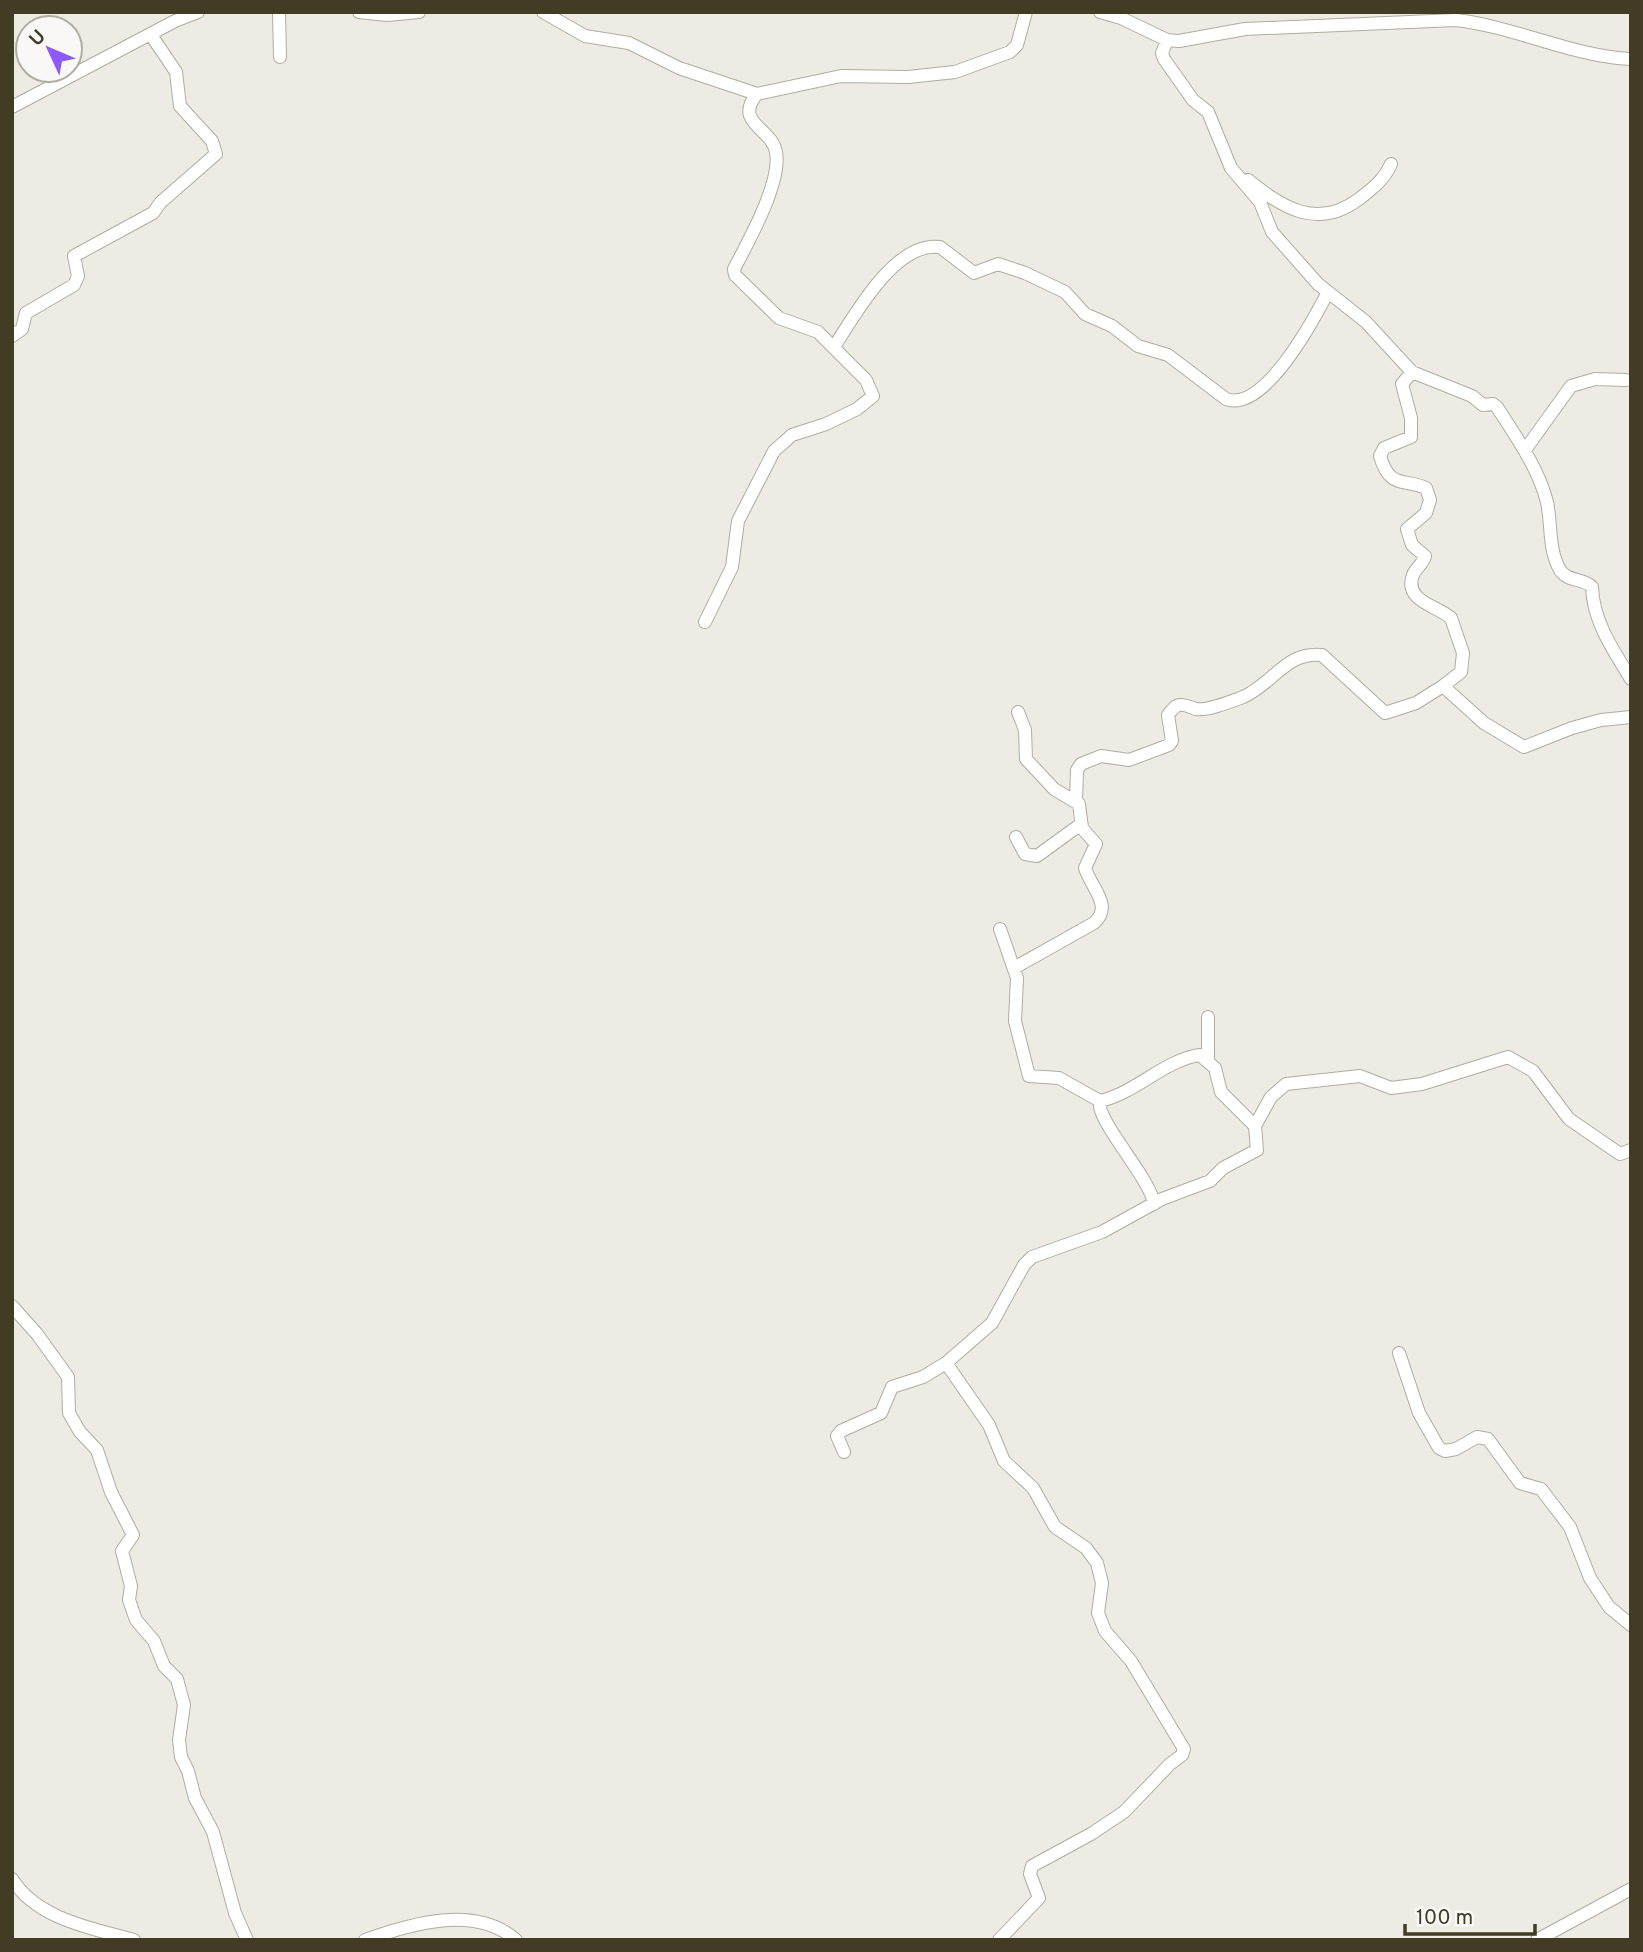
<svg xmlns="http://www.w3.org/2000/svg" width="1643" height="1952" font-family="Overpass,sans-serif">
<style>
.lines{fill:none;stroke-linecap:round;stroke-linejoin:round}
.minor-casing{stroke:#b0ac9f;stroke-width:14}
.minor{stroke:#fff;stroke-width:12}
</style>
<rect width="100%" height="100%" fill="#eeebe5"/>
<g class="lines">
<g class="minor-casing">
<path id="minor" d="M 279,12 L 280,57
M 359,12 L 387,15 L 419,12
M 543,12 L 585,36 L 629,43 L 679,68 L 757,94 L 841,76 L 908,77 L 955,72 L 1010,52 L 1017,45 L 1026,12
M 1100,12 L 1121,18 L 1167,40 L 1179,41 L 1245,29 L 1456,20 C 1516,27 1571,56 1631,59
M 1167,40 L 1162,53 L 1164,59 L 1193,100 L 1208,112 L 1231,168 L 1260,202 L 1272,232 L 1318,284 L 1366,322 L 1412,372 L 1402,384 L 1411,418 L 1411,437 L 1384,448 L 1380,456 C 1390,490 1404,478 1426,488 L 1430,500 L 1426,513 L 1407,529 L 1412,545 L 1425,556 C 1423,565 1416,567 1413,575 C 1403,601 1438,606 1451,618 L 1463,653 L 1461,672 L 1443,686
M 12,107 L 175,21 L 198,12
M 1248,180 C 1282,208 1318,230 1359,199 C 1372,189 1384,180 1391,164
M 12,336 L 22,329 L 26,313 L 74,285 L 78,276 L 74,256 L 153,213 L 161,202 L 216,154 L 212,141 L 180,106 L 176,72 L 151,35
M 834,347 C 855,315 895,241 940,247 L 974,273 L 998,264 L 1025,273 L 1065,292 L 1085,314 L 1112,326 L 1138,346 L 1168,355 L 1226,399 C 1264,413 1314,319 1328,292
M 1412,372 L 1472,396 L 1483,405 L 1493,404 L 1497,407 C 1516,437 1538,467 1547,502 C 1552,526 1548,549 1560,570 C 1567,582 1584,578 1592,587 C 1593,621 1613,650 1631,679
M 1525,450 L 1571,386 L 1595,379 L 1626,380
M 705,622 L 732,567 L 738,521 L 774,451 L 792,435 L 826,424 L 857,409 L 873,396 L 866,380 L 818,332 L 779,318 L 735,275 L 734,269 C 748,242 782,182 776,152 C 772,128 733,123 757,94
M 1076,801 L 1077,770 L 1081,764 L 1101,756 L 1129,760 L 1169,745 L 1172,741 L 1168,715 C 1171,711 1175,705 1180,705 C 1186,704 1191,708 1196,709 C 1208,711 1232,701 1243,697 C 1273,684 1286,651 1322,655 L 1385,713 L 1416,703 L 1443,686 L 1484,723 L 1524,747 L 1572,728 L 1601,720 L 1631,717
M 1016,837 L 1025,854 L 1037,856 L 1081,824
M 1014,968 L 1094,923 C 1114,906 1090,886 1085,868 L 1096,844 L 1082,828 L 1079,804 L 1054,789 L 1026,759 L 1025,730 L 1018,712
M 1208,1059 L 1208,1017
M 1100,1101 C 1095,1120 1150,1177 1154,1204
M 1255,1126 L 1271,1097 L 1286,1084 L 1360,1076 L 1391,1088 L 1422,1084 L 1508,1057 L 1533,1071 L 1569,1119 L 1620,1154 L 1631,1150
M 12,1306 L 37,1334 L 68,1377 L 69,1413 L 80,1432 L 97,1450 L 111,1492 L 133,1535 L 122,1551 L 131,1586 L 129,1600 L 136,1620 L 154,1641 L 164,1666 L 177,1679 L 184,1705 L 179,1740 L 181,1757 L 188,1771 L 195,1798 L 213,1832 L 235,1913 L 247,1940
M 1399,1353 L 1419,1413 L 1439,1448 L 1445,1451 L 1456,1449 L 1477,1437 L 1488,1439 L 1520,1483 L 1541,1489 L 1570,1527 L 1590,1578 L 1609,1607 L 1631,1625
M 946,1363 L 989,1425 L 1004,1461 L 1033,1488 L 1055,1527 L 1086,1548 L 1097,1563 L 1102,1583 L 1098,1613 L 1105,1631 L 1131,1661 L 1184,1749 L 1182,1755 L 1170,1764 L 1124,1812 L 1091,1834 L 1032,1866 L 1030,1874 L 1039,1898 L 999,1940
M 844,1452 L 837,1436 L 841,1431 L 881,1413 L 892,1387 L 923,1377 L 946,1363 L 992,1323 L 1024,1265 L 1032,1257 L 1102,1232 L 1162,1199 L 1210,1181 L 1223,1168 L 1257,1150 L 1255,1126 L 1221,1092 L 1215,1068 L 1200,1055 C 1164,1060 1136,1093 1100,1101 L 1059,1078 L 1029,1076 L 1015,1021 L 1017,978 L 1000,929
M 12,1879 C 37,1919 91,1928 134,1940
M 365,1940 C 410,1924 475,1904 516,1940
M 1537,1940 L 1631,1889"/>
</g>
<use href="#minor" class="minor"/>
</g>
<rect width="1643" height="1952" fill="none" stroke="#413c23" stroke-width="28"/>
<g transform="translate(49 49) rotate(314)"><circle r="33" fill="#faf8f6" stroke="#b0ada2" stroke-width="2"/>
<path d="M0-5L12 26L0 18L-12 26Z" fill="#8e5af7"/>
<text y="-10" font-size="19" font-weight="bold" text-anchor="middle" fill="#413c23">U</text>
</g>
<path d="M1405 1924v10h130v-10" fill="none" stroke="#413c23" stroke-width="3.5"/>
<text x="1416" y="1924" font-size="21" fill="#413c23" stroke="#faf8f6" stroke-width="5" paint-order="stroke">100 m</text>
</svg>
